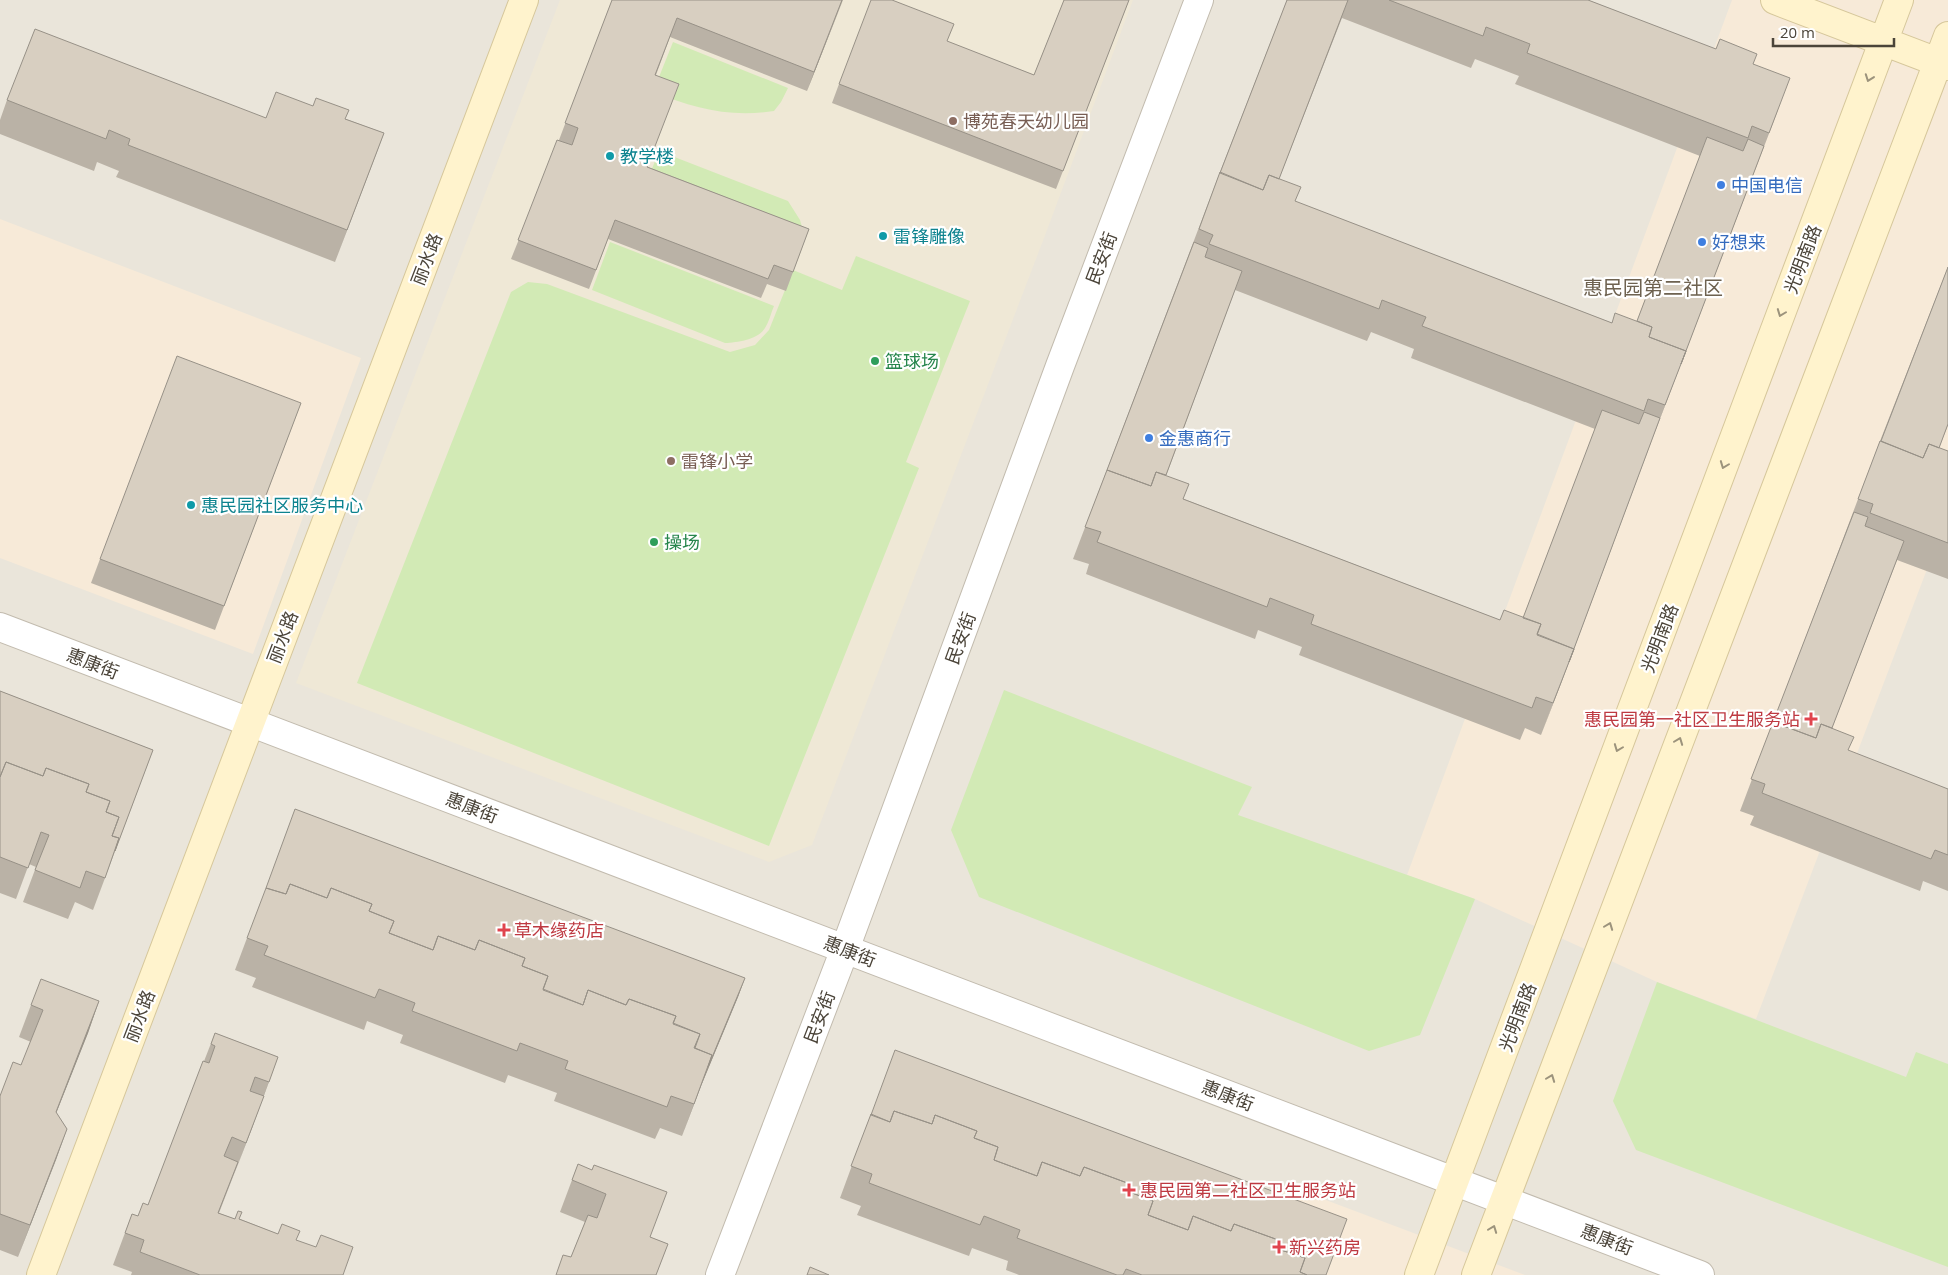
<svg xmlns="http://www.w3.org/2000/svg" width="1948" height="1275" font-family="'Open Sans','Noto Sans SC',sans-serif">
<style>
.residential{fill:#eae5da}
.commercial{fill:#f7ead8}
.education{fill:#efe8d6}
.green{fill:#d2eab5}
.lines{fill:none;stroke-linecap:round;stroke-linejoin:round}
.street-casing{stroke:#c2bbae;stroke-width:30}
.secondary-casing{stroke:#d6c79b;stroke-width:30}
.street{stroke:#fff;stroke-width:28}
.secondary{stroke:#fff3cd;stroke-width:28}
.wall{fill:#bab2a6;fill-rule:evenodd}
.shaded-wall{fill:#979187}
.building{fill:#d8cfc1;stroke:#979187}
.oneway{stroke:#9c937c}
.education-dot{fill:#8d6e63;stroke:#fff;stroke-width:2}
.culture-dot{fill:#0f9aa8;stroke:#fff;stroke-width:2}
.shop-dot{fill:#3f7fe0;stroke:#fff;stroke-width:2}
.leisure-dot{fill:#2e9e5b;stroke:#fff;stroke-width:2}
.health-dot{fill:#e0444e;stroke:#fff;stroke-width:2}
.labels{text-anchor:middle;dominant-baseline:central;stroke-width:4.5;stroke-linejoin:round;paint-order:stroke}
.education-label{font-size:18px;fill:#785e54;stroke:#fff;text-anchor:start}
.culture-label{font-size:18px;fill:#0d838f;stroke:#fff;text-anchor:start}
.shop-label{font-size:18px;fill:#366cbe;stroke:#fff;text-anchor:start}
.street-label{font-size:18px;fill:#4b4439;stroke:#fff}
.leisure-label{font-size:18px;fill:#27864d;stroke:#fff;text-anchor:start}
.health-label{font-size:18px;fill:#be3a42;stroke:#fff;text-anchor:start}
.quarter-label{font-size:20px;fill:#6e6250;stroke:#fff}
</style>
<rect width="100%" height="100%" fill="#f6f3ec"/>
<path class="residential" d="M 0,0 L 1948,0 L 1948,1275 L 0,1275 Z"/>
<path class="commercial" d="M 1732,0 L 1948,0 L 1948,514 L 1756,1019 L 1657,982 L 1475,899 L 1407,875 Z
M 0,219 L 361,358 L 253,654 L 0,558 Z
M 1286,1185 L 1525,1275 L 1252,1275 Z"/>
<path class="education" d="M 560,0 L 1133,0 L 1044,238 L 812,845 L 769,862 L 296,683 Z"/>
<path class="green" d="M 673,42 L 788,88 L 781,102 L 774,111 C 729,118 694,108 653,92 Z
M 659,151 L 788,201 L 800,220 L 804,234 L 646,184 Z
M 610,242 L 774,306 C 771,313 769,322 765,328 C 757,340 738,342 725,343 L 592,290 Z
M 856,256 L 970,301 L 906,462 L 919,468 L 769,846 L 357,683 L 511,292 L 528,282 L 547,284 L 730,352 L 755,345 L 769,330 L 793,270 L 842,290 Z
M 1004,690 L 1252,787 L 1238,815 L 1475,899 L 1420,1035 L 1369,1051 L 979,897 L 951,830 Z
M 1657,982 L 1906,1077 L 1916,1052 L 1948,1064 L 1948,1267 L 1636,1150 L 1613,1101 Z"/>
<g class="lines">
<g class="street-casing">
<path id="street" d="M 0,627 L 1700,1275
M 720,1275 L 845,949 L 1060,366 L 1199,0"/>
</g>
<g class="secondary-casing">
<path id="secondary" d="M 1775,0 L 1948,66
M 41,1275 L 524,0
M 1419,1275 L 1899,0
M 1476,1275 L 1948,36"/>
</g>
<use href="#street" class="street"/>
<use href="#secondary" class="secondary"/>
</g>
<path class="wall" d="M 612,0 L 843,0 L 807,91 L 670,37 L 656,75 L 648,167 L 809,229 L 786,291 L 767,284 L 761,298 L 608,239 L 589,289 L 511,259 L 559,140 Z
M 1064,0 L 1129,0 L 1056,189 L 832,103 L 839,84 L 948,42 L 1034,75 Z
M 1287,0 L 1588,0 L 1753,64 L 1778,110 L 1653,437 L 1541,735 L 1525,728 L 1520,740 L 1299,655 L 1302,647 L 1258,630 L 1255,639 L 1086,574 L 1089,564 L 1073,559 L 1220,172 ZM 1342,18 L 1471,68 L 1475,59 L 1519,76 L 1515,84 L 1700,156 L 1637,321 L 1612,323 L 1296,202 L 1279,179 ZM 1235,290 L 1367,341 L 1371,332 L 1414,349 L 1411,358 L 1595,429 L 1523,618 L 1500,620 L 1184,499 L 1166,476 Z
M 7,100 L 266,118 L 346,119 L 384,133 L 335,262 L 116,177 L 119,171 L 97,162 L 94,171 L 0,134 L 0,120 Z
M 1948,267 L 1948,425 L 1939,448 L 1948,451 L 1948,579 L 1897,560 L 1832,728 L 1848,751 L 1948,789 L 1948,891 L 1923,881 L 1920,891 L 1750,825 L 1754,816 L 1740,811 L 1880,441 Z
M 301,403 L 215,630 L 91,583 L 100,559 Z
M 0,691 L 153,750 L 93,910 L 75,902 L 68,919 L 23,902 L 36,867 L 29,864 L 16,899 L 0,893 Z
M 247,938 L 745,978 L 738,997 L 701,1086 L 682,1136 L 660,1128 L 655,1139 L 554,1101 L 557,1093 L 508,1075 L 505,1083 L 400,1043 L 403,1035 L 367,1021 L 364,1030 L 252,987 L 256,978 L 235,970 Z
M 99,1001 L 88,1033 L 56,1113 L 67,1129 L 18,1257 L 0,1250 L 0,1096 L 21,1065 L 31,1042 L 19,1037 L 31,1005 Z
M 215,1033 L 278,1057 L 252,1128 L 219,1213 L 235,1219 L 240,1219 L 278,1234 L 297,1240 L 343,1275 L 131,1275 L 132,1272 L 113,1265 L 132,1214 L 138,1216 L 148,1205 Z
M 871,1114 L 1326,1275 L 1019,1275 L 1006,1270 L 1008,1261 L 972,1248 L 969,1256 L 857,1215 L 861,1206 L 840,1198 Z
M 578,1164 L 650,1237 L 668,1244 L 656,1275 L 556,1275 L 571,1257 L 585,1222 L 560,1212 Z"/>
<path class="shaded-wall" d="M 843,0 L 839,10 L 807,91 L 814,72 Z
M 1790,78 L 1653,437 L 1562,681 L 1541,735 L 1665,405 Z
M 384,133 L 372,165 L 335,262 L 347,230 Z
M 745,978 L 738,997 L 701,1086 L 682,1136 L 712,1055 Z
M 99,1001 L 88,1033 L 44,1144 L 56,1112 Z
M 278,1057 L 252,1128 L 234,1175 L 246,1143 Z
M 67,1129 L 56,1160 L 18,1257 L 30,1225 Z"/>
<path class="building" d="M 612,0 L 842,0 L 814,72 L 677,18 L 655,75 L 679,84 L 647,167 L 809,229 L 793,272 L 774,265 L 768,279 L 615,220 L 596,270 L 518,240 L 557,140 L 572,145 L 578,128 L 565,123 Z
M 871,0 L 892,0 L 954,24 L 947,41 L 1034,75 L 1064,0 L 1129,0 L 1063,171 L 839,84 Z
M 1287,0 L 1348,0 L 1279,179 L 1269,175 L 1263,190 L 1220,173 Z
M 1389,0 L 1588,0 L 1716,49 L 1720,39 L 1757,54 L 1753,64 L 1790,78 L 1769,133 L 1752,126 L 1748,138 L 1527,53 L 1530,44 L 1486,27 L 1483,36 Z
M 35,29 L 266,118 L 276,92 L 313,106 L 316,98 L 349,110 L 345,119 L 384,133 L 347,230 L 128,145 L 130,139 L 109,130 L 106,139 L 7,100 Z
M 1707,137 L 1743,151 L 1748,139 L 1764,146 L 1681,364 L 1686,351 L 1649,337 L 1652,327 L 1637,321 Z
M 1220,172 L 1263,190 L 1269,175 L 1301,187 L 1295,201 L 1612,323 L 1615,313 L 1652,327 L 1649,337 L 1686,351 L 1665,405 L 1648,399 L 1644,411 L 1422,326 L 1426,317 L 1382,300 L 1379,309 L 1209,244 L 1213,235 L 1199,229 Z
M 1194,242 L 1208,248 L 1205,257 L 1242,271 L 1166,475 L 1156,472 L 1151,486 L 1107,470 Z
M 1948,267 L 1948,424 L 1939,448 L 1929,444 L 1923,458 L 1881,441 Z
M 177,356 L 301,403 L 224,606 L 100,559 Z
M 1602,410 L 1639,424 L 1644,412 L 1660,418 L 1569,662 L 1574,649 L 1537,635 L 1541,624 L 1523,618 Z
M 1880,441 L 1923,458 L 1929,444 L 1948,451 L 1948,543 L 1870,513 L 1873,504 L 1858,499 Z
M 1107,470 L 1151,486 L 1156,472 L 1189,484 L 1183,499 L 1500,620 L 1504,610 L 1541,624 L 1537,634 L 1574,649 L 1553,703 L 1536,697 L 1532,708 L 1311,624 L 1314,615 L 1270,598 L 1267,607 L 1097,542 L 1101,532 L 1085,527 Z
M 1854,512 L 1868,517 L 1865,526 L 1904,541 L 1832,728 L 1821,724 L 1816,738 L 1773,722 Z
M 0,691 L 153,750 L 115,851 L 119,838 L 112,836 L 119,817 L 106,812 L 110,801 L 86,792 L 89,784 L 46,768 L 43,776 L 6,762 L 0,777 Z
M 1773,722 L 1816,738 L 1821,724 L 1854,737 L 1848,750 L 1948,789 L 1948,855 L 1935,850 L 1931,859 L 1762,793 L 1765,784 L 1751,779 Z
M 6,762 L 43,776 L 46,768 L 89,784 L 86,792 L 110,801 L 106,812 L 119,817 L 112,836 L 119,838 L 105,878 L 86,871 L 80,888 L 35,870 L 49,835 L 41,832 L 28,868 L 0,857 L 0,777 Z
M 295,809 L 745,978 L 708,1067 L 712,1055 L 695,1048 L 700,1034 L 673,1024 L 676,1016 L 629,999 L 626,1005 L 588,990 L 583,1005 L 543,990 L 548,976 L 522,966 L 525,958 L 479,940 L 475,950 L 438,936 L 433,950 L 389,933 L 394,921 L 369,911 L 372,904 L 331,888 L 327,898 L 290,884 L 286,894 L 266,888 Z
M 290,884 L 327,898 L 331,888 L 372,904 L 369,911 L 394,921 L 389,933 L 433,950 L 438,936 L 475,950 L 479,940 L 525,958 L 522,966 L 548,976 L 543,989 L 583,1005 L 588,990 L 626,1005 L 629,999 L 676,1016 L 673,1023 L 700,1034 L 694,1048 L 712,1055 L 694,1104 L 671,1096 L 667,1107 L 565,1069 L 568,1061 L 520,1043 L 517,1051 L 412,1011 L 415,1003 L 379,989 L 375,998 L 264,955 L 268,946 L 247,938 L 266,888 L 286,894 Z
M 41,979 L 99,1001 L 56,1112 L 67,1129 L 30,1225 L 0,1214 L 0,1096 L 13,1062 L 21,1065 L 43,1010 L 31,1005 Z
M 215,1033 L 278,1057 L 269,1082 L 255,1077 L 250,1091 L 264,1096 L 246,1143 L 232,1137 L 224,1156 L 238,1162 L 218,1213 L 235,1219 L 238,1211 L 242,1212 L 239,1219 L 278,1234 L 282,1224 L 300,1231 L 296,1240 L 316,1247 L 321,1235 L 353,1247 L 343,1275 L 200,1275 L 140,1252 L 144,1240 L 125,1233 L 132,1214 L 138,1216 L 143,1203 L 148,1205 L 203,1061 L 209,1063 L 215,1046 L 211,1044 Z
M 895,1050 L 1347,1219 L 1326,1275 L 1307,1275 L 1300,1272 L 1305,1258 L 1278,1249 L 1281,1241 L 1234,1224 L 1231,1231 L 1193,1216 L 1188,1230 L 1148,1215 L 1153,1201 L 1127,1191 L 1130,1184 L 1084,1167 L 1080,1176 L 1042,1162 L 1037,1176 L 994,1160 L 998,1147 L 974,1138 L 977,1131 L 935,1115 L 932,1124 L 894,1111 L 890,1122 L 871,1115 Z
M 894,1111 L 932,1124 L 935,1115 L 977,1131 L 974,1138 L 998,1147 L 994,1160 L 1037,1176 L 1042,1162 L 1080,1176 L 1084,1167 L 1130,1184 L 1127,1191 L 1153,1201 L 1148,1215 L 1188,1230 L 1193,1216 L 1231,1231 L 1234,1224 L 1281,1241 L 1278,1249 L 1305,1258 L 1300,1272 L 1307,1275 L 1142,1275 L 1126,1269 L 1123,1275 L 1117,1275 L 1017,1238 L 1020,1230 L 984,1216 L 980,1225 L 869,1183 L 872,1174 L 851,1166 L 871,1114 L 890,1122 Z
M 578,1164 L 592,1170 L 594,1165 L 667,1192 L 650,1237 L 668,1244 L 656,1275 L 556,1275 L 563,1255 L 571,1257 L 588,1215 L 597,1218 L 606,1194 L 572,1180 Z
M 810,1267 L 829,1275 L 807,1275 Z"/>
<defs><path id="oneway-chevron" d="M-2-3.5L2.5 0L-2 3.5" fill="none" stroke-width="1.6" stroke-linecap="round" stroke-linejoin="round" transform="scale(1.25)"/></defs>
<g class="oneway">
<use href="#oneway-chevron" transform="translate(1869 78) rotate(110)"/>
<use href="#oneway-chevron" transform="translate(1781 313) rotate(111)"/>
<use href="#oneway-chevron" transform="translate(1724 465) rotate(111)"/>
<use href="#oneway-chevron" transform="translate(1679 741) rotate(-69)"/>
<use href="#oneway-chevron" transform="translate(1618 748) rotate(111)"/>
<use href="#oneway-chevron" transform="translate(1609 926) rotate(-69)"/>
<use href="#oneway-chevron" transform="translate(1551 1078) rotate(-69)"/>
<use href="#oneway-chevron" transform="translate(1493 1229) rotate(-69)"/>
</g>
<g class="education-dot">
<circle cx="953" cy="121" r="5"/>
<circle cx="671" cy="461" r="5"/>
</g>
<g class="culture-dot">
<circle cx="610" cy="156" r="5"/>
<circle cx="883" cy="236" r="5"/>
<circle cx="191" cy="505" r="5"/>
</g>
<g class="shop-dot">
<circle cx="1721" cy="185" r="5"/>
<circle cx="1702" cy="242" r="5"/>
<circle cx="1149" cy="438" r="5"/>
</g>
<g class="leisure-dot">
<circle cx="875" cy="361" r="5"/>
<circle cx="654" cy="542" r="5"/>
</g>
<g class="health-dot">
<path d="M1808.5 711.5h5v5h5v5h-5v5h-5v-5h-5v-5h5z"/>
<path d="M501.5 922.5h5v5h5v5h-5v5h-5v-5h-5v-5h5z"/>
<path d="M1126.5 1182.5h5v5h5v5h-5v5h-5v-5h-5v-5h5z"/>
<path d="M1276.5 1239.5h5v5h5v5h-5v5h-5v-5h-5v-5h5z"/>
</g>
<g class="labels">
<g class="education-label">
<text x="963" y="121">博苑春天幼儿园</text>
<text x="681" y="461">雷锋小学</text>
</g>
<g class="culture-label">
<text x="620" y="156">教学楼</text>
<text x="893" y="236">雷锋雕像</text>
<text x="201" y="505">惠民园社区服务中心</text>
</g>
<g class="shop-label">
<text x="1731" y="185">中国电信</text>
<text x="1712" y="242">好想来</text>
<text x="1159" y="438">金惠商行</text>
</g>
<g class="street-label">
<text transform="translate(1101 258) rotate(-69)">民安街</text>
<text transform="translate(426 259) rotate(-69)">丽水路</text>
<text transform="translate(1802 259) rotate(-69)">光明南路</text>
<text transform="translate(282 637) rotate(-69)">丽水路</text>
<text transform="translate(960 638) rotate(-70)">民安街</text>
<text transform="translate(1659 638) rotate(-69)">光明南路</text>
<text transform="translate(93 663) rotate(21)">惠康街</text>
<text transform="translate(472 807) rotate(21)">惠康街</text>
<text transform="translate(850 951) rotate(21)">惠康街</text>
<text transform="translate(139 1016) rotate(-69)">丽水路</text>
<text transform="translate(819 1017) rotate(-69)">民安街</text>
<text transform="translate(1517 1017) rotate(-69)">光明南路</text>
<text transform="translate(1228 1095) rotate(21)">惠康街</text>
<text transform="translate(1607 1239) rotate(21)">惠康街</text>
</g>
<g class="leisure-label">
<text x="885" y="361">篮球场</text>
<text x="664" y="542">操场</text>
</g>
<g class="health-label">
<text x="1800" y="719" text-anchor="end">惠民园第一社区卫生服务站</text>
<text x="514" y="930">草木缘药店</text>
<text x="1140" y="1190">惠民园第二社区卫生服务站</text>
<text x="1289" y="1247">新兴药房</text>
</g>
<g class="quarter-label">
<text x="1653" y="287">惠民园第二社区</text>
</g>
</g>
<path d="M1773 38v8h121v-8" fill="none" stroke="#4b4439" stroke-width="2.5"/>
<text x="1780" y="38" font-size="15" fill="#4b4439" stroke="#ffffff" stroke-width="4" paint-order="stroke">20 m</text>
</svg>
